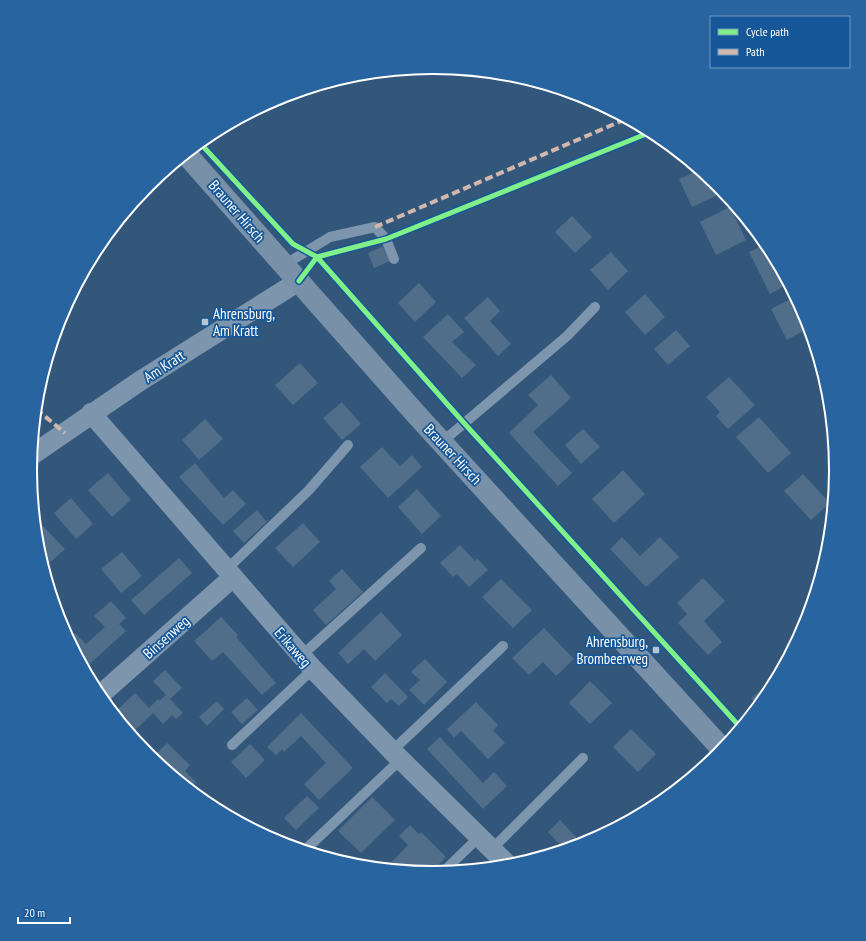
<svg xmlns="http://www.w3.org/2000/svg" width="866" height="941" font-family="'PT Sans Narrow',sans-serif">
<style>
.building{fill:#506d89}
.lines{fill:none;stroke-linecap:round;stroke-linejoin:round}
.lane{stroke:#7d95ad;stroke-width:10}
.street{stroke:#7d95ad;stroke-width:20}
.secondary{stroke:#7891a9;stroke-width:22}
.quiet{stroke:#d1b7ad;stroke-width:4;stroke-dasharray:8 4;stroke-linecap:butt}
.cycleway-casing{stroke:#155798;stroke-width:8}
.cycleway{stroke:#82f089;stroke-width:5}
.poi-dot{fill:#b8c4d0;stroke:#155798;stroke-width:1.5}
.labels{text-anchor:middle;dominant-baseline:central;stroke-width:3.5;stroke-linejoin:round;paint-order:stroke}
.street-label{font-size:15px;fill:#fff;stroke:#155798}
.poi-label{font-size:15px;fill:#fff;stroke:#155798;text-anchor:start}
.rim{fill:none;stroke:#fff;stroke-width:2}
</style>
<rect width="100%" height="100%" fill="#33577a"/>
<path class="building" d="M 699,170 L 724,192 L 692,207 L 679,179 Z
M 730,207 L 746,240 L 716,255 L 700,222 Z
M 572,216 L 592,237 L 575,253 L 555,232 Z
M 766,244 L 788,284 L 770,294 L 749,252 Z
M 383,246 L 390,261 L 374,268 L 368,253 Z
M 611,252 L 628,271 L 608,290 L 590,270 Z
M 419,283 L 436,302 L 415,322 L 398,303 Z
M 645,294 L 665,317 L 645,335 L 625,312 Z
M 488,297 L 500,311 L 490,321 L 511,344 L 498,356 L 464,318 Z
M 795,297 L 805,316 L 809,328 L 787,340 L 771,309 Z
M 448,314 L 464,332 L 452,342 L 476,365 L 462,378 L 423,337 Z
M 676,330 L 690,346 L 668,365 L 654,349 Z
M 300,363 L 318,383 L 293,405 L 275,385 Z
M 551,375 L 571,398 L 533,432 L 572,473 L 558,486 L 509,433 L 538,405 L 528,395 Z
M 729,377 L 755,405 L 728,429 L 716,416 L 720,412 L 706,397 Z
M 342,402 L 361,424 L 342,440 L 323,418 Z
M 759,417 L 791,453 L 768,473 L 736,437 Z
M 205,419 L 223,439 L 199,460 L 182,440 Z
M 583,429 L 600,447 L 581,464 L 565,445 Z
M 382,447 L 400,466 L 412,455 L 422,467 L 388,498 L 360,467 Z
M 195,463 L 224,498 L 233,490 L 246,504 L 223,525 L 179,477 Z
M 623,470 L 645,494 L 614,523 L 592,499 Z
M 108,473 L 131,500 L 112,517 L 88,490 Z
M 803,474 L 830,503 L 811,520 L 784,491 Z
M 417,489 L 441,516 L 422,534 L 398,507 Z
M 71,498 L 93,524 L 76,539 L 54,513 Z
M 257,510 L 267,522 L 244,543 L 233,531 Z
M 303,523 L 320,542 L 293,567 L 275,548 Z
M 41,524 L 65,549 L 45,567 L 38,549 L 36,529 Z
M 622,537 L 640,556 L 660,537 L 679,557 L 646,587 L 610,549 Z
M 460,545 L 475,561 L 477,558 L 488,570 L 469,587 L 457,574 L 453,577 L 440,563 Z
M 122,552 L 142,576 L 121,593 L 101,569 Z
M 179,558 L 192,573 L 144,615 L 131,600 Z
M 342,569 L 363,592 L 326,625 L 313,610 L 336,589 L 329,581 Z
M 703,578 L 725,601 L 704,621 L 722,642 L 708,655 L 678,623 L 687,614 L 677,603 Z
M 501,579 L 532,610 L 513,628 L 482,597 Z
M 111,601 L 126,618 L 119,624 L 126,631 L 84,669 L 69,639 L 75,633 L 86,644 L 105,627 L 94,616 Z
M 381,612 L 402,635 L 375,661 L 364,649 L 348,664 L 338,653 Z
M 221,617 L 238,635 L 236,637 L 276,683 L 262,695 L 223,652 L 212,661 L 194,641 Z
M 544,628 L 574,659 L 556,676 L 543,662 L 529,675 L 512,658 Z
M 425,659 L 447,682 L 424,705 L 409,690 L 420,680 L 411,672 Z
M 165,670 L 182,688 L 170,699 L 183,713 L 176,719 L 172,715 L 163,724 L 153,713 L 132,733 L 114,713 L 135,693 L 149,708 L 158,699 L 159,701 L 166,695 L 153,681 Z
M 385,673 L 408,697 L 399,706 L 391,699 L 387,703 L 371,687 Z
M 590,681 L 612,703 L 590,724 L 569,703 Z
M 764,688 L 769,693 L 758,707 L 751,698 Z
M 247,698 L 258,710 L 242,724 L 231,712 Z
M 217,701 L 224,709 L 207,726 L 199,717 Z
M 476,702 L 498,725 L 493,730 L 505,743 L 488,759 L 461,731 L 454,738 L 447,729 Z
M 301,713 L 353,768 L 319,800 L 304,784 L 326,763 L 301,736 L 284,752 L 282,749 L 276,755 L 267,747 Z
M 631,729 L 656,754 L 638,772 L 613,747 Z
M 440,737 L 483,783 L 494,772 L 507,786 L 483,809 L 427,749 Z
M 167,743 L 190,765 L 185,771 L 196,782 L 189,789 L 152,758 Z
M 250,744 L 265,760 L 246,778 L 231,762 Z
M 307,796 L 319,808 L 296,830 L 284,818 Z
M 372,797 L 395,820 L 361,853 L 338,831 Z
M 661,797 L 664,800 L 648,810 Z
M 560,820 L 582,843 L 580,845 L 565,850 L 548,832 Z
M 410,825 L 419,834 L 421,832 L 446,857 L 430,873 L 389,869 L 387,867 L 408,845 L 399,836 Z
M 599,833 L 601,836 L 592,840 Z"/>
<g class="lines">
<path class="lane" d="M 284,265 L 330,237 L 375,227 L 386,239 L 394,259
M 442,442 L 567,336 L 595,307
M 226,570 L 309,490 L 348,445
M 301,656 L 421,548
M 232,745 L 313,669
M 392,751 L 503,646
M 492,849 L 583,758
M 304,851 L 400,760
M 442,873 L 479,837"/>
<path class="street" d="M 91,413 L 313,669 L 394,753 L 509,866
M 32,455 L 140,381 L 299,281
M 99,696 L 232,578"/>
<path class="secondary" d="M 186,154 L 415,413 L 723,750"/>
<path class="quiet" d="M 375,227 L 626,119
M 36,409 L 65,433"/>
<g class="cycleway-casing">
<path id="cycleway" d="M 200,143 L 293,244 L 317,257 L 464,423 L 741,728
M 299,281 L 317,257 L 386,239 L 651,132"/>
</g>
<use href="#cycleway" class="cycleway"/>
</g>
<g class="poi-dot">
<rect x="201" y="318" width="8" height="8" rx="2"/>
<rect x="652" y="646" width="8" height="8" rx="2"/>
</g>
<g class="labels">
<g class="street-label">
<text transform="translate(237 211) rotate(49)">Brauner Hirsch</text>
<text transform="translate(164 366) rotate(-33)">Am Kratt</text>
<text transform="translate(453 454) rotate(47)">Brauner Hirsch</text>
<text transform="translate(166 637) rotate(-42)">Binsenweg</text>
<text transform="translate(293 647) rotate(49)">Erikaweg</text>
</g>
<g class="poi-label">
<text x="213" y="313">Ahrensburg,<tspan x="213" dy="17">Am Kratt</tspan></text>
<text x="648" y="641" text-anchor="end">Ahrensburg,<tspan x="648" dy="17">Brombeerweg</tspan></text>
</g>
</g>
<path d="M0 0H866V941H0ZM37 470a396 396 0 1 1 792 0a396 396 0 1 1-792 0Z" fill="#2864a0" fill-rule="evenodd"/>
<path class="rim" d="M37 470a396 396 0 1 1 792 0a396 396 0 1 1-792 0Z"/>
<rect x="710" y="16" width="140" height="52" fill="#155798" stroke="#739ac1"/>
<rect x="718" y="29" width="20" height="6" fill="#82f089" stroke="#739ac1"/>
<text x="746" y="36" font-size="12" fill="#ffffff">Cycle path</text>
<rect x="718" y="49" width="20" height="6" fill="#d1b7ad" stroke="#739ac1"/>
<text x="746" y="56" font-size="12" fill="#ffffff">Path</text>
<path d="M18 917v6h52v-6" fill="none" stroke="#ffffff" stroke-width="2"/>
<text x="24" y="917" font-size="12" fill="#ffffff" stroke="#155798" stroke-width="3" paint-order="stroke">20 m</text>
</svg>
